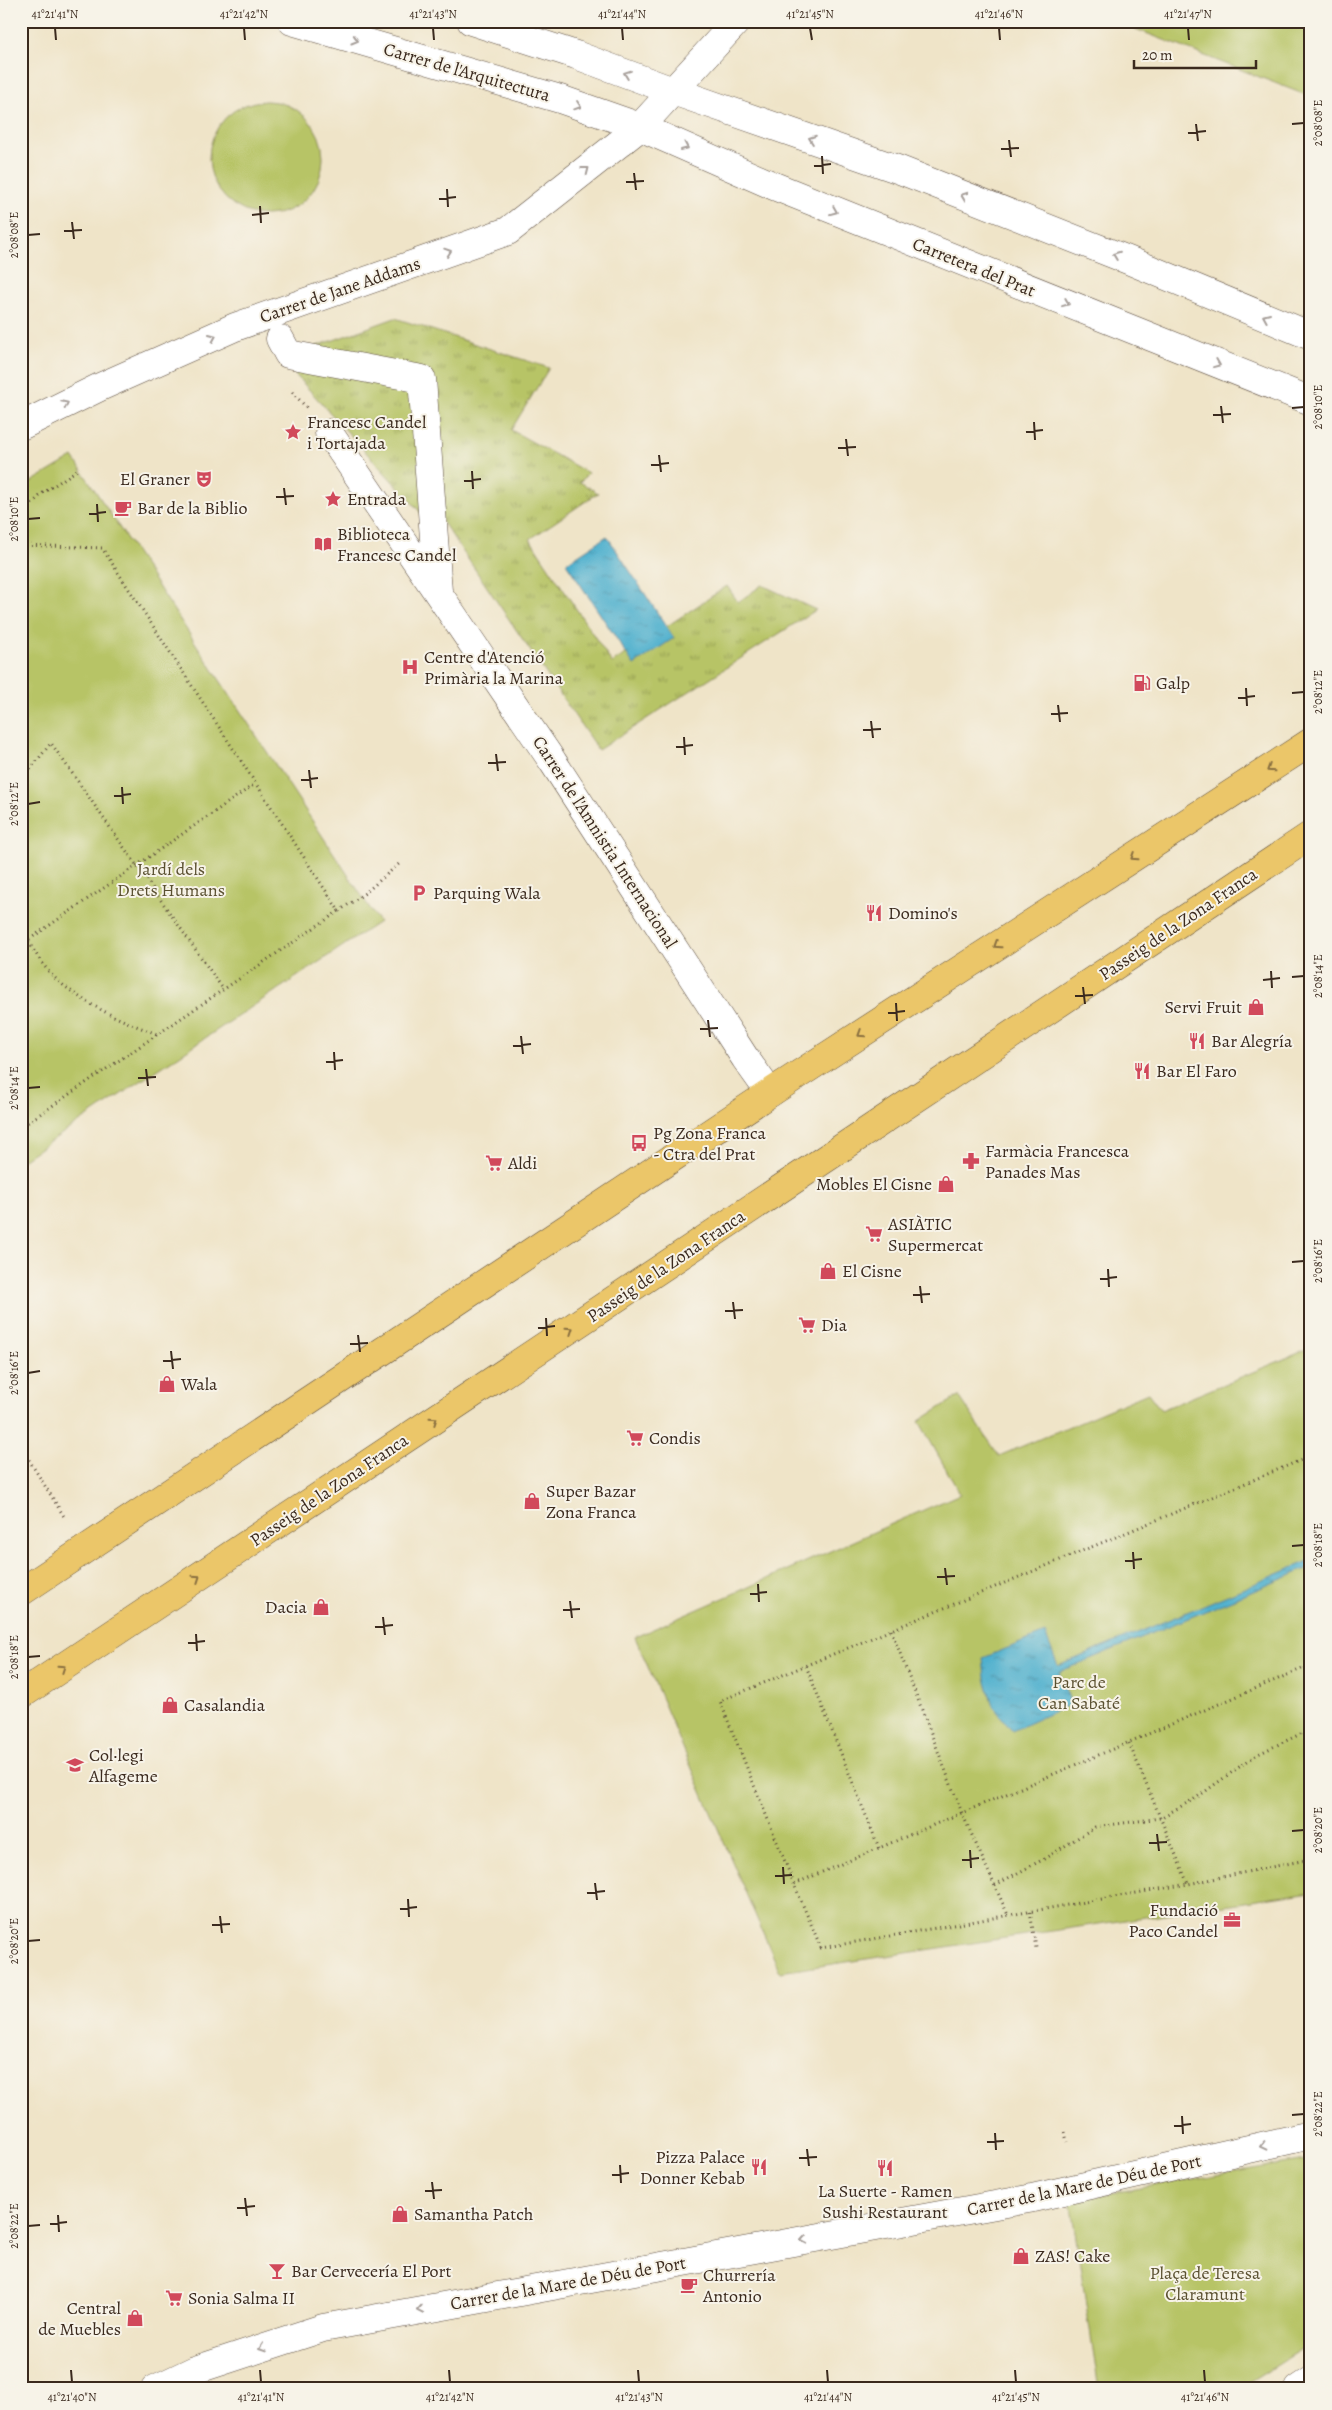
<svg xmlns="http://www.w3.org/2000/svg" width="1332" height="2410" font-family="Alegreya,serif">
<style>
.grass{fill:url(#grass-tufts);stroke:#797742}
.green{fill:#b7c466;stroke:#797742}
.water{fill:url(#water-ripples);stroke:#456d76}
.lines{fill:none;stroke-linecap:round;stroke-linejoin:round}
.minor-casing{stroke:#564638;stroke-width:29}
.major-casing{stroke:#564638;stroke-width:29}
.path{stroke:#564638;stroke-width:3;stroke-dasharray:1 4;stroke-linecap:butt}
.minor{stroke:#fff;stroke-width:28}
.major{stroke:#ebc669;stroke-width:28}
.oneway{stroke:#a79f9a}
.oneway2{stroke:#8a7040}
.ticks{fill:none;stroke:#3b2a1e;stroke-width:2}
.labels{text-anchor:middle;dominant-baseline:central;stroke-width:4;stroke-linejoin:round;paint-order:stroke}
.street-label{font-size:18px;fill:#3b2a1e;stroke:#f7f3e8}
.poi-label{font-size:18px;fill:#3b2a1e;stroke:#f7f3e8;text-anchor:start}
.park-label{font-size:18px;fill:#5a5030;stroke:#f7f3e8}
.neatline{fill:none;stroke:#3b2a1e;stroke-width:2}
.ticks-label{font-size:12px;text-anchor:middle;fill:#3b2a1e}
</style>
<defs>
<pattern id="grass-tufts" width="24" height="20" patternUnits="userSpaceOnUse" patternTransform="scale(1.25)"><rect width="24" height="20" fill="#b7c466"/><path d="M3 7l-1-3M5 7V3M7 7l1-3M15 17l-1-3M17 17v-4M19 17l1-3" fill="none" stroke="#969f53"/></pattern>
<pattern id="water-ripples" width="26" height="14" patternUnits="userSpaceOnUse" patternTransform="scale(1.25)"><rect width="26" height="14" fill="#4fb0ce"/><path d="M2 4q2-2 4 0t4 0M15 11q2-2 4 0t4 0" fill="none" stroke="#438fa7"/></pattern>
</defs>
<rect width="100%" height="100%" fill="#f7f3e8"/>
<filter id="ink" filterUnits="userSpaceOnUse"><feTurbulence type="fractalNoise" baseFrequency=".02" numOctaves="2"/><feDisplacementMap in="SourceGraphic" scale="10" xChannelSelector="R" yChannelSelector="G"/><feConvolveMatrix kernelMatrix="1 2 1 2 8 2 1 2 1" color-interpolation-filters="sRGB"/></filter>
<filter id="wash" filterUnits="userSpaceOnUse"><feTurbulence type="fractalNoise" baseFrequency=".0096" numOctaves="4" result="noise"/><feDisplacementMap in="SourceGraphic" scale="20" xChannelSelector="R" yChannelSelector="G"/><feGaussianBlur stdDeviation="1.12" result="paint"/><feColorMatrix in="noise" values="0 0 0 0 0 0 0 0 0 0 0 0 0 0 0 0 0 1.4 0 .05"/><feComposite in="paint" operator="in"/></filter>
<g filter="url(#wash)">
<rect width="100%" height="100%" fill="#efe4c8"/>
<path class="grass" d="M 395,318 L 549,368 L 511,430 L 588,473 L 580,482 L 598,493 L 530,539 L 612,663 L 727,586 L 738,602 L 762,585 L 816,610 L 598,750 L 442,521 L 429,377 L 306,350 Z
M 282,360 L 416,387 L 424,516 Z"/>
<path class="green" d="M 1115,21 L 1311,21 L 1311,97 Z
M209 158a57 57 0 1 1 114 0a57 57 0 1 1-114 0Z
M 73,457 L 379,922 L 21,1161 L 21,488 Z
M 1311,1348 L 1311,1892 L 780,1972 L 635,1637 L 960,1494 L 919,1421 L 959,1396 L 999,1456 L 1148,1393 L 1161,1410 Z
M 1311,2159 L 1311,2344 L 1239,2389 L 1099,2389 L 1070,2200 Z"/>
<path class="water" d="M 607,536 L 674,638 L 634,665 L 566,563 Z
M 1311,1560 L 1311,1567 L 1059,1672 L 1071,1704 L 1012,1731 L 993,1706 L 985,1678 L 983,1658 L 1045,1633 L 1058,1666 Z"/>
</g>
<g filter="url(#ink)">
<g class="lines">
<g class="minor-casing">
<path id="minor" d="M 292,21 L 560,99 L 640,127 L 774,186 L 1311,401
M 471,21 L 576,55 L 673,91 L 900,170 L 1128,260 L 1311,336
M 280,339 L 288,354 L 422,379 L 438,591
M 21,426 L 100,387 L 235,327 L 508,231 L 640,127 L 737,21
M 329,433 L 553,762 L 745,1058 L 770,1093
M 155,2389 L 195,2370 L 323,2328 L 1028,2199 L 1311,2135
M 1299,2389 L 1311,2381"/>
</g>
<g class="major-casing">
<path id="major" d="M 21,1592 L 770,1093 L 1311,742
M 21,1695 L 1311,835"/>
</g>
<path class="path" d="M 292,392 L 307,408
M 21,514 L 43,493 L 80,468
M 21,545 L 102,548 L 339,911 L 21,1127
M 21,781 L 51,743 L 223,989
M 339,911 L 365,893 L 400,863
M 21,929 C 31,946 42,966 56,979 C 85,1005 122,1021 157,1034
M 21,945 L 255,784
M 21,1447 L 65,1518
M 891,1630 L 962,1813 L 1008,1915
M 1311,1665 L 794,1884 L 821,1948 L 1188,1884 L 1311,1859
M 806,1666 L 879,1848
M 1305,1668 L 1311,1683
M 1129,1743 L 1188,1884
M 794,1884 L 720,1701 L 1311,1456
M 995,1885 L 1044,1859 L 1095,1827 L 1160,1818 L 1196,1798 L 1256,1755 L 1311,1729
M 1030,1912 L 1036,1948
M 1065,2132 L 1067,2142"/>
<use href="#minor" class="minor"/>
<use href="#major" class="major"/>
</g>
<defs><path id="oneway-chevron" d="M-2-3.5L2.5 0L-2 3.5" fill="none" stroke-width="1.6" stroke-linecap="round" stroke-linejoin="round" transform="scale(1.25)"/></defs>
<g class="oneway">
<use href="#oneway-chevron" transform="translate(355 40) rotate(16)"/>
<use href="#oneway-chevron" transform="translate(627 74) rotate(-159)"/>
<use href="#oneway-chevron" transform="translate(578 106) rotate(19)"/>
<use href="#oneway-chevron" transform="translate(812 139) rotate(-160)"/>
<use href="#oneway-chevron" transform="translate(685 147) rotate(24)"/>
<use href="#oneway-chevron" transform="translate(586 170) rotate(-38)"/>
<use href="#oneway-chevron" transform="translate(964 196) rotate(-159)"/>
<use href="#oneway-chevron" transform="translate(834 211) rotate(22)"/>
<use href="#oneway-chevron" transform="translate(448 252) rotate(-19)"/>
<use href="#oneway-chevron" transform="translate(1116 255) rotate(-159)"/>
<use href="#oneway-chevron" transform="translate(1066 303) rotate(22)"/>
<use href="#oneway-chevron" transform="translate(1266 317) rotate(-157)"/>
<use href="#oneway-chevron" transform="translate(213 337) rotate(-24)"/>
<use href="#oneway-chevron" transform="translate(1217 364) rotate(22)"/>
<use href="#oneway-chevron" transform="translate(65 404) rotate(-26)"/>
<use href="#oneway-chevron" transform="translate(1263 2146) rotate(167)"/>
<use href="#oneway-chevron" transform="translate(804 2240) rotate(170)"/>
<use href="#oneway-chevron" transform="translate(420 2310) rotate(170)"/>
<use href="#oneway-chevron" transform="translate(262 2348) rotate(162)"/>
</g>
<g class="oneway2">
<use href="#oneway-chevron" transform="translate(1270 769) rotate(147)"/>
<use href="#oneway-chevron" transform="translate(1134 857) rotate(147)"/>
<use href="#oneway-chevron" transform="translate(997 945) rotate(147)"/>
<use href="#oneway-chevron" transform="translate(861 1034) rotate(147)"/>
<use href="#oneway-chevron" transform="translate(570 1330) rotate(-34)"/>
<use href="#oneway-chevron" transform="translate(434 1420) rotate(-34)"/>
<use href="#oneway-chevron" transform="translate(197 1578) rotate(-34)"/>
<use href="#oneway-chevron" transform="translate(62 1668) rotate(-34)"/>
</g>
</g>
<path class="ticks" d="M 55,28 L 56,40M 244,28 L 245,40M 433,28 L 434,40M 622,28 L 623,40M 810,28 L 812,40M 999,28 L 1000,40M 1188,28 L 1189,40M 1196,124 L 1198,141M 1292,124 L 1304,123M 1188,133 L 1206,131M 1009,140 L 1011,157M 1001,149 L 1019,148M 822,156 L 823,174M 814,166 L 831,164M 634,173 L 636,190M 626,182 L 644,181M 447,189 L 448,207M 439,199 L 456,197M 260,206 L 261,223M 252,215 L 269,213M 72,222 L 74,239M 64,231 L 82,230M 28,235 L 40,234M 1221,406 L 1223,423M 1292,408 L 1304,407M 1213,415 L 1231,414M 1034,422 L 1035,440M 1026,432 L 1043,430M 846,439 L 848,456M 838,448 L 856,447M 659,455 L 661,472M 651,465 L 669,463M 472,471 L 473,489M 464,481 L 481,479M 284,488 L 286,505M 276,497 L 294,496M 97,504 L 98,522M 89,514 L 106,512M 28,519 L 40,518M 1246,688 L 1247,706M 1292,693 L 1304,692M 1238,698 L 1255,696M 1058,705 L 1060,722M 1051,714 L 1068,713M 871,721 L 873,738M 863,730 L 881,729M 684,737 L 685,755M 676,747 L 693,745M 496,754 L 498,771M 488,763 L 506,762M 309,770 L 311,788M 301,780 L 318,778M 122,787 L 123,804M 114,796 L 131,794M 28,804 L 40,802M 1271,971 L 1272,988M 1292,977 L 1304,976M 1263,980 L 1280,978M 1083,987 L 1085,1004M 1075,996 L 1093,995M 896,1003 L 897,1021M 888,1013 L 905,1011M 708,1020 L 710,1037M 700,1029 L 718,1028M 521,1036 L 523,1054M 513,1046 L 531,1044M 334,1052 L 335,1070M 326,1062 L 343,1060M 146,1069 L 148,1086M 138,1078 L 156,1077M 28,1088 L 40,1087M 1292,1262 L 1304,1261M 1108,1269 L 1109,1287M 1100,1279 L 1117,1277M 920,1286 L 922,1303M 913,1295 L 930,1294M 733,1302 L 735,1319M 725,1311 L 743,1310M 546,1318 L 547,1336M 538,1328 L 555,1326M 358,1335 L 360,1352M 350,1344 L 368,1343M 171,1351 L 173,1369M 163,1361 L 181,1359M 28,1373 L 40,1371M 1292,1546 L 1304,1545M 1133,1552 L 1134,1569M 1125,1561 L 1142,1559M 945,1568 L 947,1585M 937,1577 L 955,1576M 758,1584 L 759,1602M 750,1594 L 767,1592M 570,1601 L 572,1618M 563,1610 L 580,1609M 383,1617 L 385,1635M 375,1627 L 393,1625M 196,1634 L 197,1651M 188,1643 L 205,1641M 28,1657 L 40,1656M 1292,1831 L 1304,1830M 1157,1834 L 1159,1851M 1149,1843 L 1167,1842M 970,1850 L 971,1868M 962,1860 L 979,1858M 783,1867 L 784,1884M 775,1876 L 792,1875M 595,1883 L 597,1900M 587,1893 L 605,1891M 408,1899 L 409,1917M 400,1909 L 417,1907M 220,1916 L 222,1933M 212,1925 L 230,1924M 28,1941 L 40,1940M 1292,2115 L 1304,2114M 1182,2116 L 1183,2134M 1174,2126 L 1191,2124M 995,2133 L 996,2150M 987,2142 L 1004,2141M 807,2149 L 809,2166M 799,2158 L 817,2157M 620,2165 L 621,2183M 612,2175 L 629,2173M 432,2182 L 434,2199M 425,2191 L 442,2190M 245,2198 L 247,2216M 237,2208 L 255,2206M 58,2215 L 59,2232M 50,2224 L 67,2222M 28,2226 L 40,2225M 71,2370 L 72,2382M 260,2370 L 261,2382M 449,2370 L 450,2382M 638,2370 L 639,2382M 827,2370 L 828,2382M 1015,2370 L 1016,2382M 1204,2370 L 1205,2382"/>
<defs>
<g id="sight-bare" transform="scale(1.35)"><path d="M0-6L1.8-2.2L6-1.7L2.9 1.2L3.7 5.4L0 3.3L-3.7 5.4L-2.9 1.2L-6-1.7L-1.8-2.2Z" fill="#d1495b" stroke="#f7f3e8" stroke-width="2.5" paint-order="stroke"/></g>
<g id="theatre-bare" transform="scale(1.35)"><path d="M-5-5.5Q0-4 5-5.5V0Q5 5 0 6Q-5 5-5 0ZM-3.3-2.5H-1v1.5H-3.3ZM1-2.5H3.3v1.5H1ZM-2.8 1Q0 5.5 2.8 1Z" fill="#d1495b" stroke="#f7f3e8" stroke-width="2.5" paint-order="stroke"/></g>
<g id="cafe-bare" transform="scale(1.35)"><path d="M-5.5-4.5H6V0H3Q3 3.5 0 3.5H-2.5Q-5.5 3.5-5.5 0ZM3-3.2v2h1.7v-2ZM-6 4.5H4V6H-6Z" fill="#d1495b" stroke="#f7f3e8" stroke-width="2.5" paint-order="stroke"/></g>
<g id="library-bare" transform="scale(1.35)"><path d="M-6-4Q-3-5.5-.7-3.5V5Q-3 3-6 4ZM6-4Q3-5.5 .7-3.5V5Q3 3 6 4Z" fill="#d1495b" stroke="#f7f3e8" stroke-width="2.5" paint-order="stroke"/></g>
<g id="hospital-bare" transform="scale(1.35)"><path d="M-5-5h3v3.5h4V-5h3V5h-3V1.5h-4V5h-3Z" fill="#d1495b" stroke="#f7f3e8" stroke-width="2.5" paint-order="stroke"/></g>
<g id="fuel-bare" transform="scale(1.35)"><path d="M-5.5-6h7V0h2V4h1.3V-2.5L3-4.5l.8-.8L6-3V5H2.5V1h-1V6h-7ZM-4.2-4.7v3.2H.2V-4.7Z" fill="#d1495b" stroke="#f7f3e8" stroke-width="2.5" paint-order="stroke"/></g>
<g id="parking-bare" transform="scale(1.35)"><path d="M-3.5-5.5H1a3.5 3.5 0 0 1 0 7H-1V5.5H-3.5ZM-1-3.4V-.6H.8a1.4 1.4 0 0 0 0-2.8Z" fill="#d1495b" stroke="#f7f3e8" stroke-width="2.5" paint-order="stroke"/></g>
<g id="restaurant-bare" transform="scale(1.35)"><path d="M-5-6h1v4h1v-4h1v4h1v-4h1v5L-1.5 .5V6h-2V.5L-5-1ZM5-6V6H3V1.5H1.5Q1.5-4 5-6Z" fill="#d1495b" stroke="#f7f3e8" stroke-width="2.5" paint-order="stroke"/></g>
<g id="shop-bare" transform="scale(1.35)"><path d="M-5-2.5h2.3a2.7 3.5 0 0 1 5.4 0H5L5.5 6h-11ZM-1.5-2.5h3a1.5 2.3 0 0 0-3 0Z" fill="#d1495b" stroke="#f7f3e8" stroke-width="2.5" paint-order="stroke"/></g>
<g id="bus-bare" transform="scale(1.35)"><path d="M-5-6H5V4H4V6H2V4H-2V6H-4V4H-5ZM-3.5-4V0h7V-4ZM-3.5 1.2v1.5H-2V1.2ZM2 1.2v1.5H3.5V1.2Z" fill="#d1495b" stroke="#f7f3e8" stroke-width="2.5" paint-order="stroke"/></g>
<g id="pharmacy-bare" transform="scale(1.35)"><path d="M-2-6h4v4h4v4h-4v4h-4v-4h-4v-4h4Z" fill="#d1495b" stroke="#f7f3e8" stroke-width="2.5" paint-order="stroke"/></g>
<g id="supermarket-bare" transform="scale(1.35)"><path d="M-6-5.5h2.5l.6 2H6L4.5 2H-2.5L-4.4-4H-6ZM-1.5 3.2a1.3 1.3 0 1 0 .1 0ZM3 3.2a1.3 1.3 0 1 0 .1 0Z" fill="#d1495b" stroke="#f7f3e8" stroke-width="2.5" paint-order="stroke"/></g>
<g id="school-bare" transform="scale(1.35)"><path d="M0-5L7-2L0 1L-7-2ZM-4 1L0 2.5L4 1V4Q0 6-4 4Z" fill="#d1495b" stroke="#f7f3e8" stroke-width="2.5" paint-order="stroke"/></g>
<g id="office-bare" transform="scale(1.35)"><path d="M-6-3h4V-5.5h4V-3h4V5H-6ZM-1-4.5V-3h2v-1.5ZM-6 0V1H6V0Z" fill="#d1495b" stroke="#f7f3e8" stroke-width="2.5" paint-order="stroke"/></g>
<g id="bar-bare" transform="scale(1.35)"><path d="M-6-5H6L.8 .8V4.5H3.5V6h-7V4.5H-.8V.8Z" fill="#d1495b" stroke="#f7f3e8" stroke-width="2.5" paint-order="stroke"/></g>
</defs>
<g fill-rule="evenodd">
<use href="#sight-bare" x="293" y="432"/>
<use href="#theatre-bare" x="204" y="479"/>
<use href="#sight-bare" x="333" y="499"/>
<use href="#cafe-bare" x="123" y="508"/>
<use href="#library-bare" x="323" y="544"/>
<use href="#hospital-bare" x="410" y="667"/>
<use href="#fuel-bare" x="1142" y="683"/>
<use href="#parking-bare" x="419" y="893"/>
<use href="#restaurant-bare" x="874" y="913"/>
<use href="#shop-bare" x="1256" y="1007"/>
<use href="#restaurant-bare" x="1197" y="1041"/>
<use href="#restaurant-bare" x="1142" y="1071"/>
<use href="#bus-bare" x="639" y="1143"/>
<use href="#pharmacy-bare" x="971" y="1161"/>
<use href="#supermarket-bare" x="494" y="1163"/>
<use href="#shop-bare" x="946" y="1184"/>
<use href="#supermarket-bare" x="874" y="1234"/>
<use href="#shop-bare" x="828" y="1271"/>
<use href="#supermarket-bare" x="807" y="1325"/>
<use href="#shop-bare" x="167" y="1384"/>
<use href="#supermarket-bare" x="635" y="1438"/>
<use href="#shop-bare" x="532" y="1501"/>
<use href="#shop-bare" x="321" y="1607"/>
<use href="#shop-bare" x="170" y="1705"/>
<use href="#school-bare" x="75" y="1765"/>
<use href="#office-bare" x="1232" y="1920"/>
<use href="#restaurant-bare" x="759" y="2167"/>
<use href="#restaurant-bare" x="885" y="2168"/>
<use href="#shop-bare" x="400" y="2214"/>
<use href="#shop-bare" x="1021" y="2256"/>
<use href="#bar-bare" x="277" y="2271"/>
<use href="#cafe-bare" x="689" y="2285"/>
<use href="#supermarket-bare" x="174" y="2298"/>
<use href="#shop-bare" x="135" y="2318"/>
</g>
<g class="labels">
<g class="street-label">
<text transform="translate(467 72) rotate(16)">Carrer de l'Arquitectura</text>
<text transform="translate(974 267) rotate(22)">Carretera del Prat</text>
<text transform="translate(340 290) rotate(-19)">Carrer de Jane Addams</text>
<text transform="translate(605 842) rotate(57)">Carrer de l'Amnistia Internacional</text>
<text transform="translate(1178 924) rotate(-34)">Passeig de la Zona Franca</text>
<text transform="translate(666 1266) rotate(-34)">Passeig de la Zona Franca</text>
<text transform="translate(329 1490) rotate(-34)">Passeig de la Zona Franca</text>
<text transform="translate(1084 2185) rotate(-12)">Carrer de la Mare de Déu de Port</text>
<text transform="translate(568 2283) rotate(-10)">Carrer de la Mare de Déu de Port</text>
</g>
<g class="poi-label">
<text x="307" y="422">Francesc Candel<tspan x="307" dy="21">i Tortajada</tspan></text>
<text x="190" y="479" text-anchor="end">El Graner</text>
<text x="347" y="499">Entrada</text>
<text x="137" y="508">Bar de la Biblio</text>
<text x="337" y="534">Biblioteca<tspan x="337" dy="21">Francesc Candel</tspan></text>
<text x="424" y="657">Centre d'Atenció<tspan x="424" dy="21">Primària la Marina</tspan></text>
<text x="1156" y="683">Galp</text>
<text x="433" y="893">Parquing Wala</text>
<text x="888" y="913">Domino's</text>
<text x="1242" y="1007" text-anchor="end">Servi Fruit</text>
<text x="1211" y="1041">Bar Alegría</text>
<text x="1156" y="1071">Bar El Faro</text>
<text x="653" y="1133">Pg Zona Franca<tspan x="653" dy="21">- Ctra del Prat</tspan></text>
<text x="985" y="1151">Farmàcia Francesca<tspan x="985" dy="21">Panades Mas</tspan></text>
<text x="508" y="1163">Aldi</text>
<text x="932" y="1184" text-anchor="end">Mobles El Cisne</text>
<text x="888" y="1224">ASIÀTIC<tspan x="888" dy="21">Supermercat</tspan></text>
<text x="842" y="1271">El Cisne</text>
<text x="821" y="1325">Dia</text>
<text x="181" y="1384">Wala</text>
<text x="649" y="1438">Condis</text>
<text x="546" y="1491">Super Bazar<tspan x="546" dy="21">Zona Franca</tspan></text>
<text x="307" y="1607" text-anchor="end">Dacia</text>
<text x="184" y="1705">Casalandia</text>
<text x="89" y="1755">Col·legi<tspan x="89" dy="21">Alfageme</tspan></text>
<text x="1218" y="1910" text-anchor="end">Fundació<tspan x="1218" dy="21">Paco Candel</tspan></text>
<text x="745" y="2157" text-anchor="end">Pizza Palace<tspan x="745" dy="21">Donner Kebab</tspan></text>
<text x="885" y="2191" text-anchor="middle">La Suerte - Ramen<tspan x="885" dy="21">Sushi Restaurant</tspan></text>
<text x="414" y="2214">Samantha Patch</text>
<text x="1035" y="2256">ZAS! Cake</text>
<text x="291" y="2271">Bar Cervecería El Port</text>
<text x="703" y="2275">Churrería<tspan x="703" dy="21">Antonio</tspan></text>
<text x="188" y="2298">Sonia Salma II</text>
<text x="121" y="2308" text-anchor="end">Central<tspan x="121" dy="21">de Muebles</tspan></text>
</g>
<g class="park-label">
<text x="171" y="869">Jardí dels<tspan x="171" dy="21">Drets Humans</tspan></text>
<text x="1079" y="1682">Parc de<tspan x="1079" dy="21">Can Sabaté</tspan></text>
<text x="1205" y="2273">Plaça de Teresa<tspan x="1205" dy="21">Claramunt</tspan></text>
</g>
</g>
<rect width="1332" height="2410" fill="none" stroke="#f7f3e8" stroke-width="55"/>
<path d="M1134 60v8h122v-8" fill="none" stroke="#3b2a1e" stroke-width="2.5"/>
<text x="1142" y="60" font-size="15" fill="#3b2a1e" stroke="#f7f3e8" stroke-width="4" paint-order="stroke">20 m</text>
<rect x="28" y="28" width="1276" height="2354" class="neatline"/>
<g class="ticks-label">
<text x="55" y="18">41°21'41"N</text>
<text x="244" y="18">41°21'42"N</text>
<text x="433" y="18">41°21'43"N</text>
<text x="622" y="18">41°21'44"N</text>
<text x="810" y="18">41°21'45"N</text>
<text x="999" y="18">41°21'46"N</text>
<text x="1188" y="18">41°21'47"N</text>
<text transform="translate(1318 123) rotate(-90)" y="4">2°08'08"E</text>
<text transform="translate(14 235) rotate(-90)" y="4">2°08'08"E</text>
<text transform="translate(1318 407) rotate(-90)" y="4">2°08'10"E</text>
<text transform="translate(14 519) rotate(-90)" y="4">2°08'10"E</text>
<text transform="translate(1318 692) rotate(-90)" y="4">2°08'12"E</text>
<text transform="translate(14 804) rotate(-90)" y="4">2°08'12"E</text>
<text transform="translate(1318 976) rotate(-90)" y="4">2°08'14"E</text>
<text transform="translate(14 1088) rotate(-90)" y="4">2°08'14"E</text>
<text transform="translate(1318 1261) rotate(-90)" y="4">2°08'16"E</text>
<text transform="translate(14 1373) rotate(-90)" y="4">2°08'16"E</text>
<text transform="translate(1318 1545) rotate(-90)" y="4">2°08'18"E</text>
<text transform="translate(14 1657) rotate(-90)" y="4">2°08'18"E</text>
<text transform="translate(1318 1830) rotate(-90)" y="4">2°08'20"E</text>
<text transform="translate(14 1941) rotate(-90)" y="4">2°08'20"E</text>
<text transform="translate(1318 2114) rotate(-90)" y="4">2°08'22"E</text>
<text transform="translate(14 2226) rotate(-90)" y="4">2°08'22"E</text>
<text x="72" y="2401">41°21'40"N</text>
<text x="261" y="2401">41°21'41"N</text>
<text x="450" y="2401">41°21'42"N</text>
<text x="639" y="2401">41°21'43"N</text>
<text x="828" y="2401">41°21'44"N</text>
<text x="1016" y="2401">41°21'45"N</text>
<text x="1205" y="2401">41°21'46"N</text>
</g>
</svg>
